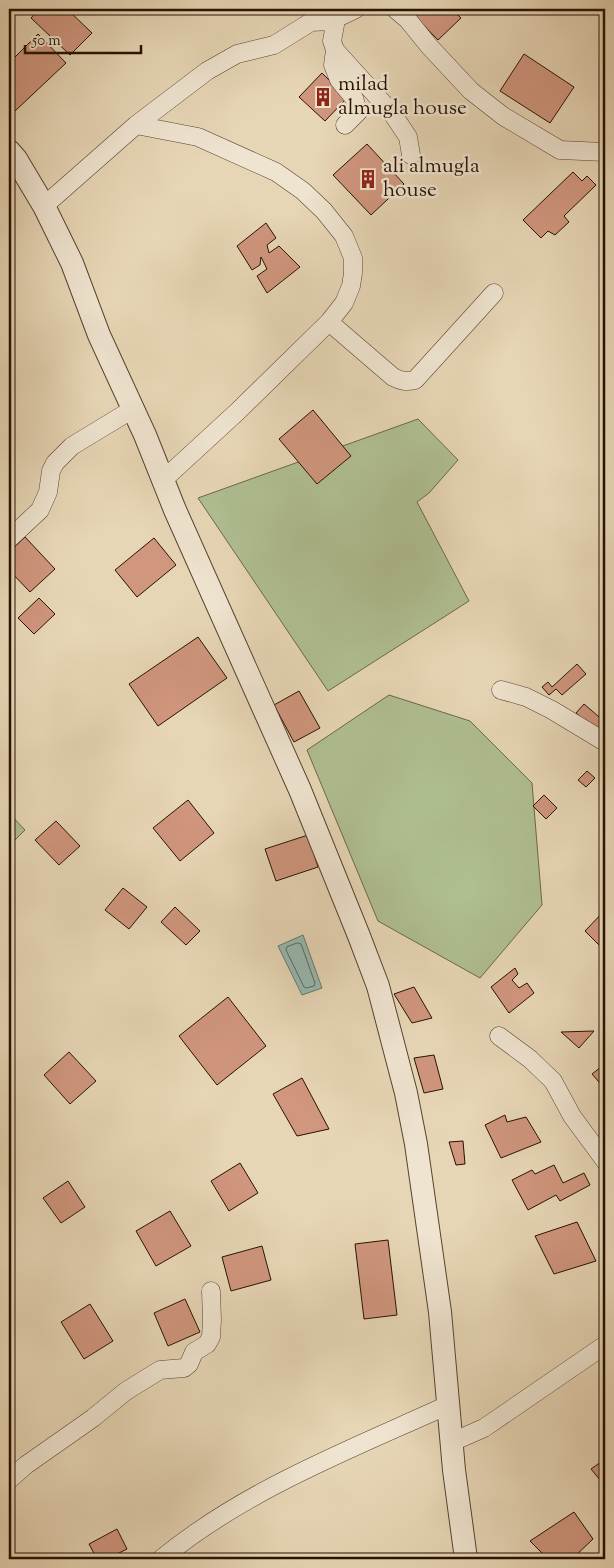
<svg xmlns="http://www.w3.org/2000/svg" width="614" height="1568" font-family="'Sorts Mill Goudy',serif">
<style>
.green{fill:#afbf92;stroke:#6a6849}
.water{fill:#97b9b2;stroke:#6a766b}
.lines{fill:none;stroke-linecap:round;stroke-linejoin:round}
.shore{stroke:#5e6659;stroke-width:1}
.building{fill:#d0967e;stroke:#261200}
.minor-casing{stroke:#56432e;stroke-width:19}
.tertiary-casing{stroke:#56432e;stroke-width:24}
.minor{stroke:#efe4d0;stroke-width:18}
.tertiary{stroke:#efe4d0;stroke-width:22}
.labels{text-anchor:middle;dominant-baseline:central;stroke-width:5;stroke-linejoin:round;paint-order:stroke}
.poi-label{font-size:21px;fill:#261200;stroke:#efe4d0;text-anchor:start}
</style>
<rect width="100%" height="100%" fill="#e7d6b6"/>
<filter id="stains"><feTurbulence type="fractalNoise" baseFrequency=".004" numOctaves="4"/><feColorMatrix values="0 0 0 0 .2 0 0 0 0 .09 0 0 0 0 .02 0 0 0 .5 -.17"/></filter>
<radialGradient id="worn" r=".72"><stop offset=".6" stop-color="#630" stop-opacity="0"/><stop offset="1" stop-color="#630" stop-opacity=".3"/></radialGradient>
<path class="green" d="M 418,419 L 458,460 L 429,493 L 417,502 L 469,601 L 328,691 L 198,498 Z
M 389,695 L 470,721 L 532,783 L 542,905 L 480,978 L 378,921 L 307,750 Z
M 9,813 L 25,830 L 9,846 Z"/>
<path class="water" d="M 303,935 L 322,988 L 302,995 L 278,946 Z"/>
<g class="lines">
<path class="shore" d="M 298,943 L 301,944 L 315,983 L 314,986 L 306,988 L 304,987 L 286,950 L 287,947 Z"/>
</g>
<path class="building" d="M 39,9 L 67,9 L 92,33 L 70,55 L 31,18 Z
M 408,9 L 452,9 L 461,18 L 438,40 Z
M 38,34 L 66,63 L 15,111 L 9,105 L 9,63 Z
M 524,54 L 574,87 L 550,123 L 500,91 Z
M 322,73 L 347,98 L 325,121 L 299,97 Z
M 367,144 L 404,184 L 371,215 L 333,175 Z
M 573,172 L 582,181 L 587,176 L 596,185 L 564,216 L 569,222 L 555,235 L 548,231 L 541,238 L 523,220 Z
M 266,223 L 276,238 L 267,245 L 269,253 L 279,246 L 300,267 L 267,293 L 257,276 L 267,269 L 261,257 L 260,265 L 252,270 L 237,246 Z
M 313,410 L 351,456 L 317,484 L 279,439 Z
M 25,537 L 55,569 L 30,592 L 9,570 L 9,552 Z
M 154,538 L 176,565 L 137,597 L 115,570 Z
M 39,598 L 55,614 L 34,634 L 18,618 Z
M 198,637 L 227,678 L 158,726 L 129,684 Z
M 577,664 L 586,674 L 562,695 L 556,689 L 549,695 L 542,687 L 548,682 L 552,687 Z
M 299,691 L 320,728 L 294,742 L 274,705 Z
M 584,704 L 605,722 L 605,734 L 603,737 L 576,713 Z
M 587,771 L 595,778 L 586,787 L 578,780 Z
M 544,795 L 557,808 L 546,819 L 533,806 Z
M 188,800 L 214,833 L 180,861 L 153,828 Z
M 56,821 L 80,846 L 59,865 L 35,840 Z
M 308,835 L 318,867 L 276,881 L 265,849 Z
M 123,888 L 147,907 L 129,929 L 105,910 Z
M 175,907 L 200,931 L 186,945 L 161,922 Z
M 605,910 L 605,951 L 585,931 Z
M 515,968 L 518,974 L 512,980 L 519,988 L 527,983 L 534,993 L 509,1013 L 491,987 Z
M 414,987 L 432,1018 L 412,1023 L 394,994 Z
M 228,997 L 266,1046 L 217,1085 L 179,1036 Z
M 594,1031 L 579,1048 L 561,1032 Z
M 69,1052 L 96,1081 L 70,1104 L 44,1075 Z
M 434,1055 L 443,1089 L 424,1093 L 414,1058 Z
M 605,1064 L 605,1089 L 592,1074 Z
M 302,1078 L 329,1129 L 297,1136 L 273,1094 Z
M 505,1115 L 507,1122 L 526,1117 L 541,1142 L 501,1158 L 485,1125 Z
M 463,1141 L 465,1164 L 456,1165 L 449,1142 Z
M 240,1163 L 258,1193 L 229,1211 L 211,1181 Z
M 554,1165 L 563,1183 L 584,1173 L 590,1185 L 560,1201 L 556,1195 L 528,1210 L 512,1180 L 532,1170 L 535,1174 Z
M 68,1181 L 85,1207 L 61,1223 L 43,1198 Z
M 170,1211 L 191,1246 L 156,1266 L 136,1231 Z
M 577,1222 L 596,1261 L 554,1274 L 535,1236 Z
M 388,1240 L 397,1315 L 364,1319 L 355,1244 Z
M 262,1246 L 271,1280 L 231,1291 L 222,1257 Z
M 185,1299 L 200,1332 L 168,1346 L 154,1313 Z
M 90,1304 L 113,1341 L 84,1359 L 61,1322 Z
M 605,1459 L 605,1486 L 591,1469 Z
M 574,1512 L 593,1539 L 572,1559 L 548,1559 L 530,1541 Z
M 117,1529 L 127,1549 L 107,1559 L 97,1559 L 89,1544 Z"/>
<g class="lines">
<g class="minor-casing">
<path id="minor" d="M 395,9 L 408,20 L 429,46 L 471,91 L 503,116 L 560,150 L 605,152
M 331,21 L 356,9
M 335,50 L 333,65 L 339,80 L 354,98 L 358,112 L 345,125
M 136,125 L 198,137 L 276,172 L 303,191 L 324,211 L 344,236 L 353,258 L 353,273 L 351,286 L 344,303 L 329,322 L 237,412 L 163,480
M 44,206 L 136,125 L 207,71 L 237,54 L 274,45 L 311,22 L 331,21 L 335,25 L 332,41 L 335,50 L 392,113 L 408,137 L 411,155
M 329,322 L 393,377 C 401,381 406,382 415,380 L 494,293
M 9,539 L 40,510 L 48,492 L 51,471 L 55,463 L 72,446 L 133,409
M 501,690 L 526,697 L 552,710 L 605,742
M 499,1036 L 530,1059 L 553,1081 L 572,1116 L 605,1161
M 452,1442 L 484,1428 L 605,1345
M 9,1480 L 26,1465 L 93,1418 L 126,1391 L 160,1370 L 184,1368 L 189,1364 L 194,1352 L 207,1344 L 211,1337 L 212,1320 L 211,1291
M 161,1559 C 245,1490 349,1450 448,1405"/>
</g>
<g class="tertiary-casing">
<path id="tertiary" d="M 9,151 L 16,159 L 44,206 L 72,263 L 99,335 L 145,435 L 175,510 L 216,602 L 300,790 L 359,936 L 378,986 L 406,1093 L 416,1144 L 440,1312 L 454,1470 L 466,1559"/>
</g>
<use href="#minor" class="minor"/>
<use href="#tertiary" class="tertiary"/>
</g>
<defs>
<g id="building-bare" transform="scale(1.5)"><path d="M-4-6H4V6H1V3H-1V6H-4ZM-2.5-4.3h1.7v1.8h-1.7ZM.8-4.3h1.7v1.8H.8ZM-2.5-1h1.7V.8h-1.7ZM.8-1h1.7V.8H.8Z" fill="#8f2418" stroke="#efe4d0" stroke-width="2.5" paint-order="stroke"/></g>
</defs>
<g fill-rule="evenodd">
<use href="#building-bare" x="323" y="97"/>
<use href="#building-bare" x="368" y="179"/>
</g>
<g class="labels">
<g class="poi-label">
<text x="338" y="85">milad<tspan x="338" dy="24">almugla house</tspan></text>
<text x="383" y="167">ali almugla<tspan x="383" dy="24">house</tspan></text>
</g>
</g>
<rect width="614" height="1568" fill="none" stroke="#e7d6b6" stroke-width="30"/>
<rect x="10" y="10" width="594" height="1548" fill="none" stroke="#261200" stroke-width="2.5"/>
<rect x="15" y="15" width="584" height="1538" fill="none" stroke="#261200"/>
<path d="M25 45v8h116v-8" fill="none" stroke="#261200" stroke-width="2.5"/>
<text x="32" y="45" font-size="15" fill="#261200" stroke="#efe4d0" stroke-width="4" paint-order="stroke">50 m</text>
<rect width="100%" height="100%" filter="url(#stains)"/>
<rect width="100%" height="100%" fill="url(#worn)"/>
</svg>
